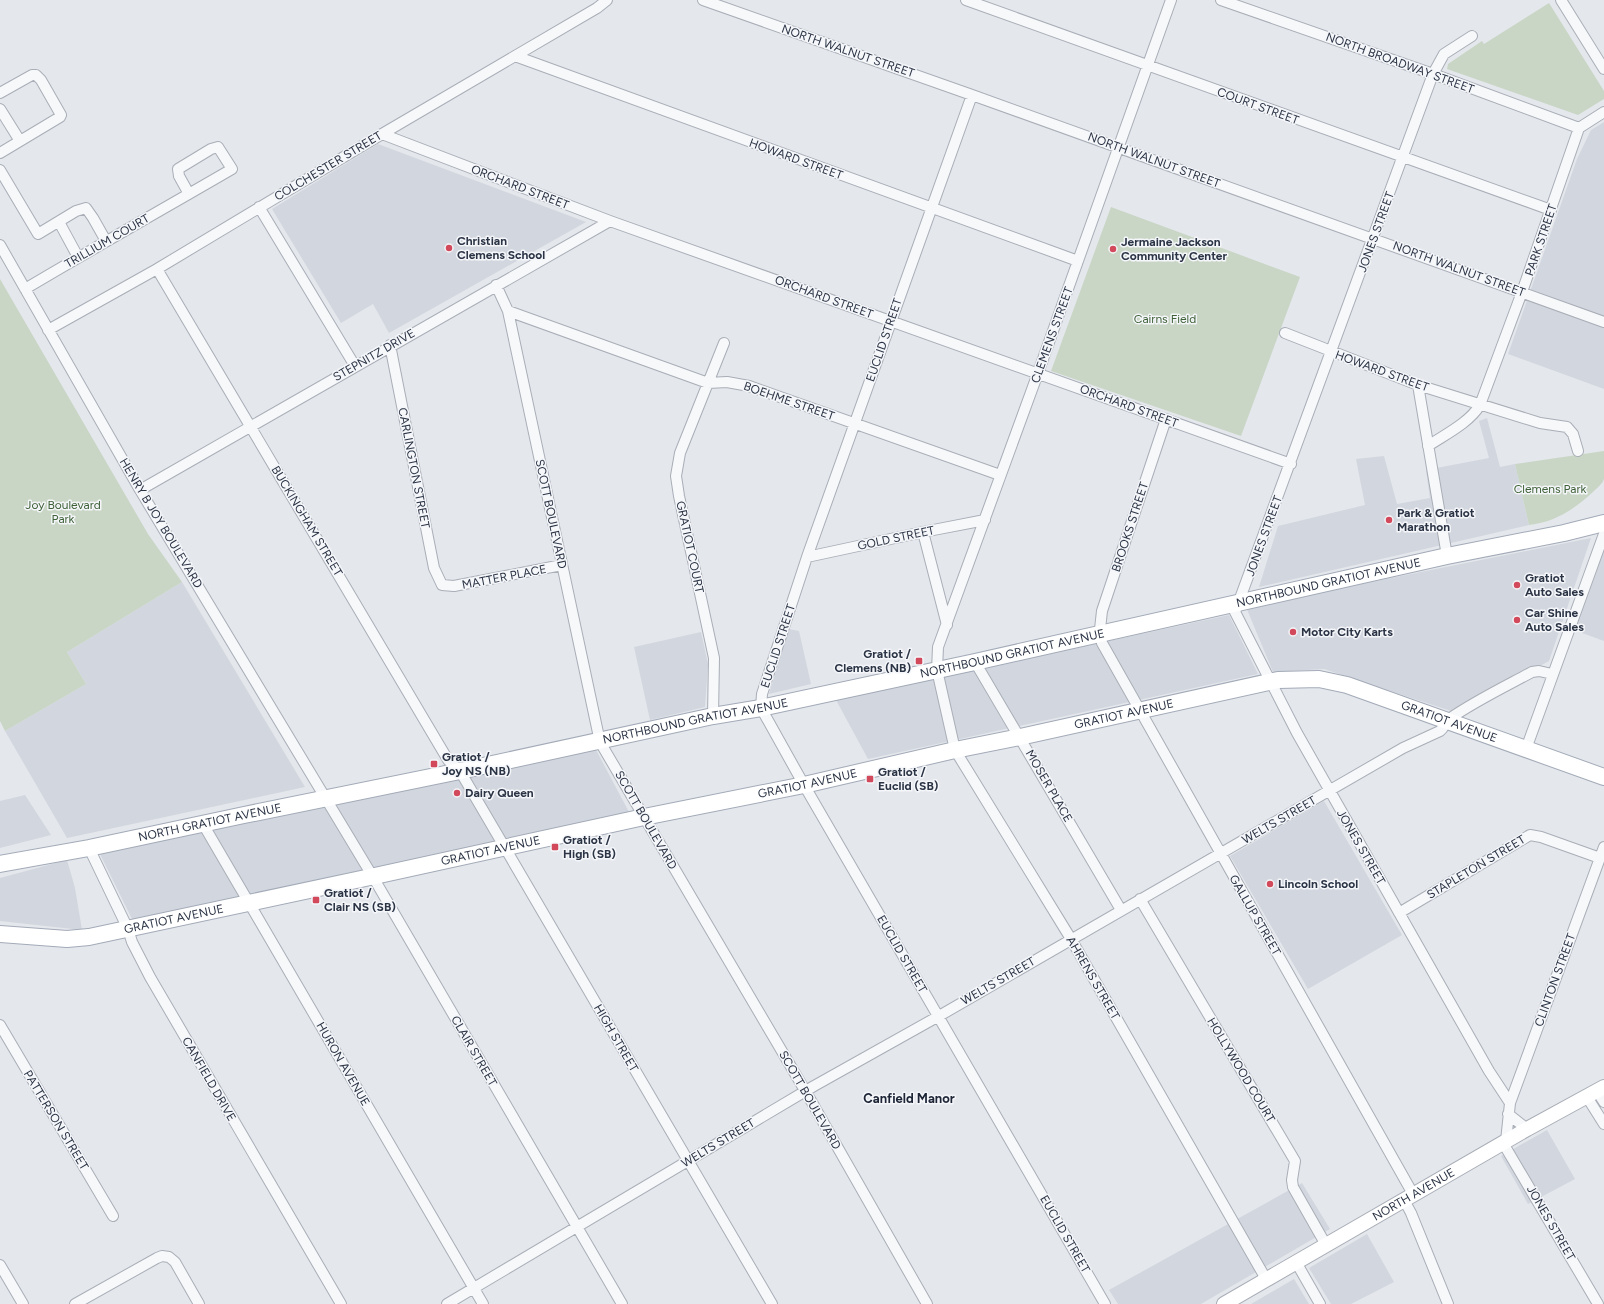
<svg xmlns="http://www.w3.org/2000/svg" width="1604" height="1304" font-family="Figtree,sans-serif">
<style>
.built{fill:#d2d6de}
.green{fill:#c9d6c5}
.lines{fill:none;stroke-linecap:round;stroke-linejoin:round}
.minor-casing{stroke:#a9aeb7;stroke-width:12}
.secondary-casing{stroke:#a9aeb7;stroke-width:16}
.primary-casing{stroke:#a3abb8;stroke-width:18}
.minor{stroke:#f7f8fa;stroke-width:10}
.secondary{stroke:#fff;stroke-width:14}
.primary{stroke:#fff;stroke-width:16}
.poi-dot{fill:#d1495b;stroke:#f4f6f9;stroke-width:1.5}
.labels{text-anchor:middle;dominant-baseline:central;stroke-width:3;stroke-linejoin:round;paint-order:stroke}
.street-label{font-size:12px;fill:#2b3445;stroke:#f4f6f9}
.poi-label{font-size:12px;font-weight:bold;fill:#2b3445;stroke:#f4f6f9;text-anchor:start}
.park-label{font-size:12px;fill:#3f6138;stroke:#f4f6f9}
.neighbourhood-label{font-size:13px;font-weight:bold;fill:#1d2536;stroke:#f4f6f9}
</style>
<rect width="100%" height="100%" fill="#e4e7ec"/>
<path class="built" d="M 1604,122 L 1604,389 L 1508,354 L 1577,159 L 1591,130 Z
M 378,144 L 586,222 L 389,333 L 373,304 L 341,323 L 272,209 Z
M 1487,418 L 1500,467 L 1515,464 L 1529,525 L 1259,587 L 1278,526 L 1365,505 L 1356,459 L 1384,456 L 1397,504 L 1430,498 L 1426,470 L 1489,458 L 1479,421 Z
M 1591,538 L 1549,661 L 1454,712 L 1324,669 L 1273,672 L 1246,607 Z
M 1604,548 L 1604,641 L 1574,630 Z
M 182,582 L 305,787 L 67,838 L 5,731 L 86,684 L 67,652 Z
M 1229,615 L 1258,674 L 868,759 L 836,700 Z
M 789,629 L 799,631 L 811,684 L 769,694 Z
M 701,632 L 708,664 L 705,707 L 650,720 L 634,647 Z
M 595,748 L 629,812 L 133,921 L 100,854 Z
M 25,795 L 51,835 L 0,848 L 0,801 Z
M 1324,801 L 1402,935 L 1308,989 L 1230,856 Z
M 67,860 L 75,888 L 82,930 L 0,921 L 0,878 Z
M 1547,1130 L 1575,1179 L 1528,1204 L 1501,1156 Z
M 1302,1183 L 1330,1229 L 1201,1304 L 1118,1304 L 1109,1290 Z
M 1367,1234 L 1394,1282 L 1351,1304 L 1331,1304 L 1309,1268 Z
M 1294,1279 L 1309,1304 L 1251,1304 Z"/>
<path class="green" d="M 1549,3 L 1604,91 L 1604,99 L 1578,115 L 1447,69 L 1448,64 L 1482,41 L 1484,44 Z
M 1111,207 L 1300,277 L 1241,436 L 1051,371 Z
M 0,279 L 148,534 L 182,582 L 67,652 L 86,684 L 5,731 L 0,721 Z
M 1604,451 C 1604,458 1604,473 1604,479 C 1603,483 1597,488 1594,491 C 1575,509 1555,522 1529,525 L 1515,464 Z"/>
<g class="lines">
<g class="minor-casing">
<path id="minor" d="M 703,0 L 972,95 L 1604,322
M 966,0 L 1551,210
M 1171,0 L 1038,373 L 938,647 L 937,670 L 955,750 L 1071,939 L 1266,1279
M 1221,0 L 1433,74 L 1579,128
M 1561,0 L 1604,69
M 1472,36 L 1444,54 L 1433,74 L 1235,612 L 1297,733 L 1489,1071 L 1510,1103
M 515,56 L 1078,261
M 0,93 L 32,75 L 36,75 L 41,80 L 61,115 L 60,117 L 0,153
M 972,95 L 807,557 L 762,694 L 761,708 L 804,785 L 1105,1304
M 0,109 L 20,141
M 382,134 L 610,221 L 1291,464
M 0,170 L 38,234 L 76,211 L 86,208 L 93,218 L 106,241
M 259,207 L 355,366
M 59,222 L 78,257
M 0,245 L 140,490 L 373,877 L 622,1304
M 157,269 L 448,760 L 460,771 L 772,1304
M 496,285 L 508,311 L 600,742 L 810,1099 L 927,1304
M 25,289 C 94,248 163,209 232,169 L 218,147 L 211,149 L 178,169 L 179,176 L 189,194
M 508,311 L 708,383 L 727,382 L 749,386 L 1000,475
M 48,330 L 157,269 L 382,134 L 597,8 L 607,0
M 1285,333 L 1418,385 L 1540,423 L 1567,427 L 1573,434 L 1578,451
M 390,345 L 434,568 L 442,585 L 454,586 L 562,565
M 1418,385 L 1447,556
M 1166,419 L 1102,611 L 1100,629 L 1102,643 L 1413,1194
M 1428,446 C 1446,434 1469,423 1480,405 L 1522,292 L 1579,128 L 1604,112
M 140,490 L 610,221
M 923,532 L 947,625
M 807,557 L 923,532 L 985,520
M 975,662 L 1121,910
M 713,716 L 714,658 L 679,496 L 676,476 L 680,453 L 724,343
M 1526,749 L 1604,534
M 203,824 L 483,1304
M 89,848 L 128,929 L 132,942 L 150,977 L 341,1304
M 1140,899 L 1295,1161 L 1292,1180 L 1293,1187 L 1326,1245
M 1399,913 L 1530,835 L 1541,837 L 1600,858
M 0,1025 L 113,1216
M 1597,1091 L 1604,1102
M 1587,1097 L 1604,1124
M 1508,1114 L 1527,1129
M 1506,1141 L 1510,1103 L 1604,847
M 1503,1143 L 1598,1304
M 1404,1200 L 1411,1213 L 1448,1304
M 1296,1262 L 1320,1304
M 0,1265 L 23,1304
M 75,1304 L 157,1258 L 162,1256 L 169,1257 L 175,1262 L 199,1304
M 447,1304 L 814,1086 L 939,1016 L 1403,748 L 1440,731 C 1445,727 1445,722 1449,719 C 1475,701 1504,687 1532,672 L 1539,671 L 1552,674"/>
</g>
<g class="secondary-casing">
<g id="secondary">
<path id="s1" d="M 1224,1304 L 1527,1129 L 1604,1087"/>
</g>
</g>
<g class="primary-casing">
<g id="primary">
<path id="s2" d="M 0,864 L 89,848 L 244,815 L 460,771 L 713,716 L 761,708 L 975,662 L 1447,556 L 1564,533 L 1604,523"/>
<path id="s3" d="M 0,934 L 67,939 L 89,937 L 361,879 L 644,817 L 804,785 L 955,750 L 1020,737 L 1278,680 L 1319,679 L 1347,685 L 1604,777"/>
</g>
</g>
<use href="#minor" class="minor"/>
<use href="#secondary" class="secondary"/>
<use href="#primary" class="primary"/>
</g>
<g class="poi-dot">
<circle cx="449" cy="248" r="4"/>
<circle cx="1113" cy="249" r="4"/>
<circle cx="1389" cy="520" r="4"/>
<circle cx="1517" cy="585" r="4"/>
<circle cx="1517" cy="620" r="4"/>
<circle cx="1293" cy="632" r="4"/>
<rect x="915" y="657" width="8" height="8" rx="2"/>
<rect x="430" y="760" width="8" height="8" rx="2"/>
<rect x="866" y="775" width="8" height="8" rx="2"/>
<circle cx="457" cy="793" r="4"/>
<rect x="551" y="843" width="8" height="8" rx="2"/>
<circle cx="1270" cy="884" r="4"/>
<rect x="312" y="896" width="8" height="8" rx="2"/>
</g>
<g class="labels">
<g class="street-label">
<text transform="translate(848 51) rotate(19)">NORTH WALNUT STREET</text>
<text transform="translate(1400 63) rotate(20)">NORTH BROADWAY STREET</text>
<text transform="translate(1258 106) rotate(20)">COURT STREET</text>
<text transform="translate(796 159) rotate(20)">HOWARD STREET</text>
<text transform="translate(1154 160) rotate(20)">NORTH WALNUT STREET</text>
<text transform="translate(328 166) rotate(-31)">COLCHESTER STREET</text>
<text transform="translate(520 187) rotate(21)">ORCHARD STREET</text>
<text transform="translate(1376 232) rotate(-70)">JONES STREET</text>
<text transform="translate(1541 240) rotate(-71)">PARK STREET</text>
<text transform="translate(107 241) rotate(-30)">TRILLIUM COURT</text>
<text transform="translate(1459 269) rotate(20)">NORTH WALNUT STREET</text>
<text transform="translate(824 297) rotate(20)">ORCHARD STREET</text>
<text transform="translate(1052 335) rotate(-70)">CLEMENS STREET</text>
<text transform="translate(884 340) rotate(-71)">EUCLID STREET</text>
<text transform="translate(374 355) rotate(-30)">STEPNITZ DRIVE</text>
<text transform="translate(1382 371) rotate(20)">HOWARD STREET</text>
<text transform="translate(789 401) rotate(19)">BOEHME STREET</text>
<text transform="translate(1129 406) rotate(20)">ORCHARD STREET</text>
<text transform="translate(414 468) rotate(79)">CARLINGTON STREET</text>
<text transform="translate(551 514) rotate(78)">SCOTT BOULEVARD</text>
<text transform="translate(307 521) rotate(59)">BUCKINGHAM STREET</text>
<text transform="translate(161 523) rotate(59)">HENRY B JOY BOULEVARD</text>
<text transform="translate(1130 527) rotate(-72)">BROOKS STREET</text>
<text transform="translate(1264 536) rotate(-70)">JONES STREET</text>
<text transform="translate(896 538) rotate(-12)">GOLD STREET</text>
<text transform="translate(690 547) rotate(78)">GRATIOT COURT</text>
<text transform="translate(504 577) rotate(-11)">MATTER PLACE</text>
<text stroke="none"><textPath href="#s2" startOffset="1358">NORTHBOUND GRATIOT AVENUE</textPath></text>
<text transform="translate(778 646) rotate(-72)">EUCLID STREET</text>
<text stroke="none"><textPath href="#s2" startOffset="1034">NORTHBOUND GRATIOT AVENUE</textPath></text>
<text stroke="none"><textPath href="#s3" startOffset="1148">GRATIOT AVENUE</textPath></text>
<text stroke="none"><textPath href="#s3" startOffset="1484">GRATIOT AVENUE</textPath></text>
<text stroke="none"><textPath href="#s2" startOffset="710">NORTHBOUND GRATIOT AVENUE</textPath></text>
<text stroke="none"><textPath href="#s3" startOffset="824">GRATIOT AVENUE</textPath></text>
<text transform="translate(1049 786) rotate(60)">MOSER PLACE</text>
<text transform="translate(646 820) rotate(60)">SCOTT BOULEVARD</text>
<text transform="translate(1279 820) rotate(-30)">WELTS STREET</text>
<text stroke="none"><textPath href="#s2" startOffset="214">NORTH GRATIOT AVENUE</textPath></text>
<text transform="translate(1361 847) rotate(60)">JONES STREET</text>
<text stroke="none"><textPath href="#s3" startOffset="500">GRATIOT AVENUE</textPath></text>
<text transform="translate(1476 867) rotate(-31)">STAPLETON STREET</text>
<text transform="translate(1255 915) rotate(60)">GALLUP STREET</text>
<text stroke="none"><textPath href="#s3" startOffset="176">GRATIOT AVENUE</textPath></text>
<text transform="translate(902 954) rotate(60)">EUCLID STREET</text>
<text transform="translate(1093 978) rotate(60)">AHRENS STREET</text>
<text transform="translate(1555 980) rotate(-70)">CLINTON STREET</text>
<text transform="translate(998 981) rotate(-30)">WELTS STREET</text>
<text transform="translate(616 1038) rotate(60)">HIGH STREET</text>
<text transform="translate(474 1051) rotate(60)">CLAIR STREET</text>
<text transform="translate(343 1064) rotate(60)">HURON AVENUE</text>
<text transform="translate(1241 1070) rotate(59)">HOLLYWOOD COURT</text>
<text transform="translate(209 1079) rotate(60)">CANFIELD DRIVE</text>
<text transform="translate(810 1100) rotate(60)">SCOTT BOULEVARD</text>
<text transform="translate(56 1120) rotate(59)">PATTERSON STREET</text>
<text transform="translate(718 1143) rotate(-31)">WELTS STREET</text>
<text stroke="none"><textPath href="#s1" startOffset="219">NORTH AVENUE</textPath></text>
<text transform="translate(1551 1223) rotate(60)">JONES STREET</text>
<text transform="translate(1065 1234) rotate(60)">EUCLID STREET</text>
</g>
<g class="poi-label">
<text x="457" y="241">Christian<tspan x="457" dy="14">Clemens School</tspan></text>
<text x="1121" y="242">Jermaine Jackson<tspan x="1121" dy="14">Community Center</tspan></text>
<text x="1397" y="513">Park &amp; Gratiot<tspan x="1397" dy="14">Marathon</tspan></text>
<text x="1525" y="578">Gratiot<tspan x="1525" dy="14">Auto Sales</tspan></text>
<text x="1525" y="613">Car Shine<tspan x="1525" dy="14">Auto Sales</tspan></text>
<text x="1301" y="632">Motor City Karts</text>
<text x="911" y="654" text-anchor="end">Gratiot /<tspan x="911" dy="14">Clemens (NB)</tspan></text>
<text x="442" y="757">Gratiot /<tspan x="442" dy="14">Joy NS (NB)</tspan></text>
<text x="878" y="772">Gratiot /<tspan x="878" dy="14">Euclid (SB)</tspan></text>
<text x="465" y="793">Dairy Queen</text>
<text x="563" y="840">Gratiot /<tspan x="563" dy="14">High (SB)</tspan></text>
<text x="1278" y="884">Lincoln School</text>
<text x="324" y="893">Gratiot /<tspan x="324" dy="14">Clair NS (SB)</tspan></text>
</g>
<g class="park-label">
<text x="1165" y="319">Cairns Field</text>
<text x="1550" y="489">Clemens Park</text>
<text x="63" y="505">Joy Boulevard<tspan x="63" dy="14">Park</tspan></text>
</g>
<g class="neighbourhood-label">
<text x="909" y="1098">Canfield Manor</text>
</g>
</g>
</svg>
